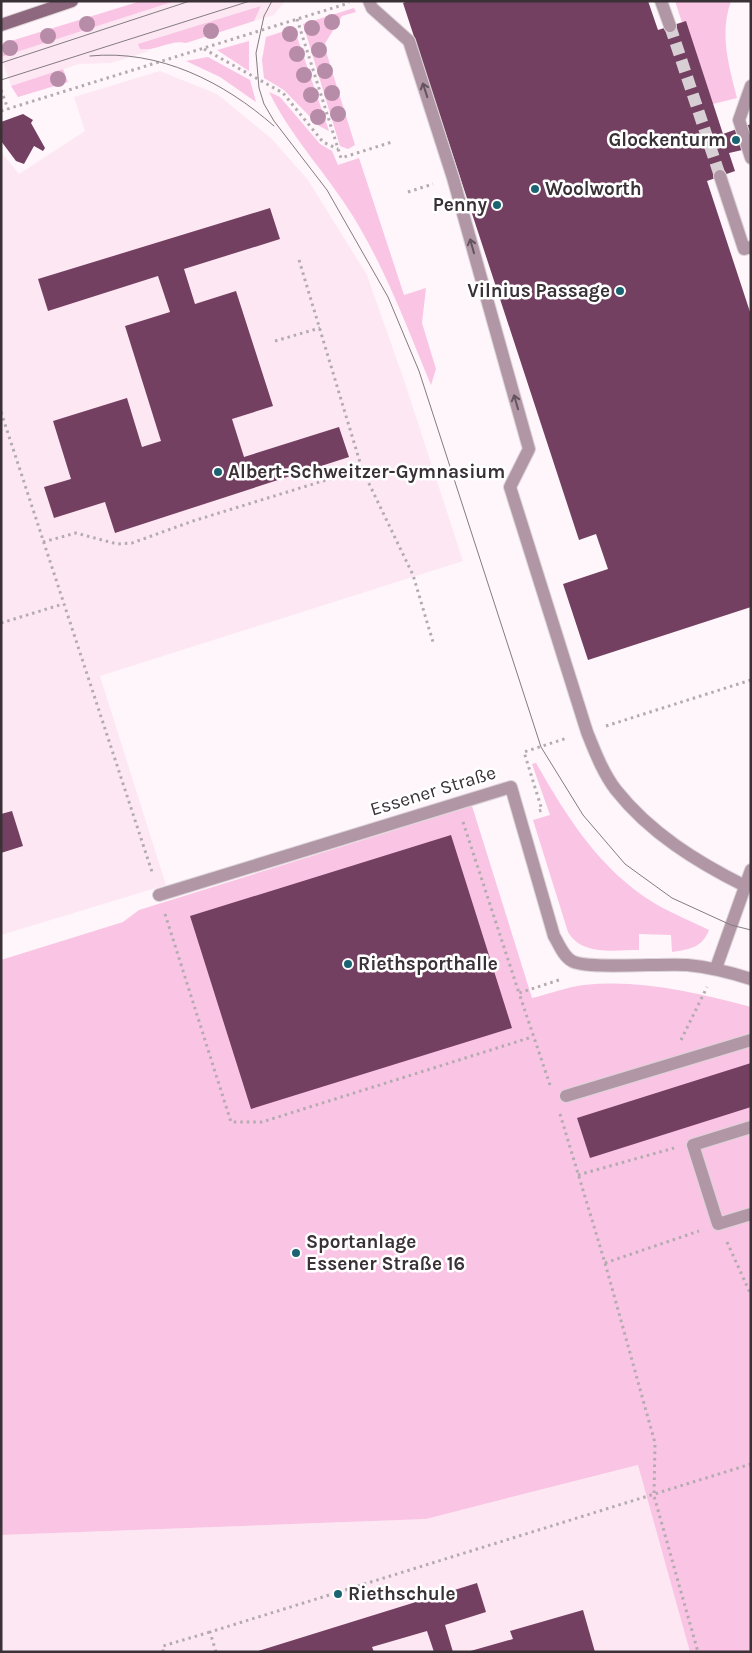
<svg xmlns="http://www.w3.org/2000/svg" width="752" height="1653" font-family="Karla,sans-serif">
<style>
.built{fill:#fde7f3}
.green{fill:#fac4e4}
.building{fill:#744061}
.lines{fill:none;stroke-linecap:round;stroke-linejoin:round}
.street-tunnel{stroke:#d7cfd3;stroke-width:12;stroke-dasharray:12 6;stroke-linecap:butt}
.lane-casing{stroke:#dbd3d7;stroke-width:14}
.street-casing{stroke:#dbd3d7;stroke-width:14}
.secondary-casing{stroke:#dbd3d7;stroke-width:14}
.path{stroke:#b3abaf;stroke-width:3;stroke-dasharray:2.5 4;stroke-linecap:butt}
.lane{stroke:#b196a6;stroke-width:12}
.street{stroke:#b196a6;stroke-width:12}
.secondary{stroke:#8d687e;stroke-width:12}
.tram{stroke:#837b80;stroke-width:1}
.tree{fill:#b78ca8}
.oneway{stroke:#63545d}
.poi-dot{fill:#1a6371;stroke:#fff;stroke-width:2}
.labels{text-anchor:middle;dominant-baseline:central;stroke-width:5;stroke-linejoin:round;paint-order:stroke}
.poi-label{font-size:19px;font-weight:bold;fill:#393136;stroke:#fff;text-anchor:start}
.street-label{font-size:19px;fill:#393136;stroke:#fff}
</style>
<rect width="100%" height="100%" fill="#fef6fa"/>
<path class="built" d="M 175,1 L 285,1 L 274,15 L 254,21 L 261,7 L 140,49 L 149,51 L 111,63 L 79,64 L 11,86 L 1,57 Z
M 160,71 L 217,94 L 272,139 L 308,180 L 367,275 L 405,383 L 463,561 L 100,676 L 166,885 L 1,935 L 1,152 L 19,174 L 85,131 L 74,97 Z
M 639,1465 L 690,1652 L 1,1652 L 1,1535 L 426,1519 Z"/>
<path class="green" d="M 141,1 L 175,1 L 1,57 L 1,44 Z
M 675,1 L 731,1 C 719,34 729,66 737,98 L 709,105 Z
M 261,6 L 254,21 L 186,43 C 171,39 155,52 140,49 L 138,44 Z
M 354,8 L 356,12 L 342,16 L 324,45 L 355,145 L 348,149 L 340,146 L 303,24 Z
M 294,28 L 329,131 L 319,126 L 284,90 L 264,78 L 262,60 L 266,37 Z
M 249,41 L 249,71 L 217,50 Z
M 208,57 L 250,80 L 256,102 L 220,77 L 186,61 Z
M 63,69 L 68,82 L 18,97 L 11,86 Z
M 269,92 L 280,97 L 320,144 L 332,151 L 338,165 L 359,158 L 404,295 L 426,288 L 422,323 L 436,369 L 431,385 C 409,332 389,278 360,228 C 333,180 293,141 269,92 Z
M 536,763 C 567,817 599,869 654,903 C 671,913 691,921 709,930 C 702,948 690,949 672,952 L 671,935 L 639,934 L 639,950 C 614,950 582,956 568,932 L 533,820 L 550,815 L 532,764 Z
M 472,806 L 532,998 C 549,994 567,987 584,985 C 640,979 697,993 751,1007 L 751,1652 L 690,1652 L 638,1465 L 426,1519 L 1,1535 L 1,960 L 123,922 L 139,910 Z"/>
<path class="building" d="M 407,1 L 648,1 L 658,30 L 686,21 L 723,134 L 751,124 L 751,148 L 729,153 L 735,171 L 707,181 L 751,315 L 751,607 L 588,660 L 563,584 L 608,569 L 596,534 L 579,540 L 403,3 Z
M 23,114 L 33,120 L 31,123 L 45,148 L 43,151 L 34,146 L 24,164 L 16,161 L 1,141 L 1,122 Z
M 270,208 L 280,239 L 184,269 L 195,304 L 236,291 L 273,406 L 232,419 L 244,457 L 339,427 L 349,457 L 115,533 L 105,502 L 54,518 L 44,487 L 71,479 L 53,421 L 127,398 L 142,447 L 161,441 L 125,326 L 170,312 L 158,276 L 48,311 L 38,279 Z
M 12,811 L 23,846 L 1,853 L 1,814 Z
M 451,835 L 512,1028 L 251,1109 L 190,916 Z
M 751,1063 L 751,1107 L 590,1158 L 577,1118 Z
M 477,1583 L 486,1612 L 445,1625 L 453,1652 L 434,1652 L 427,1631 L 372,1647 L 374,1652 L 255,1652 Z
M 583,1610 L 595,1652 L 467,1652 L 513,1639 L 510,1631 Z"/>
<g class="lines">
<path class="street-tunnel" d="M 670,26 L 720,176"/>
<g class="lane-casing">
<path id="lane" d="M 369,1 L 372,8 L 409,41 L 453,178 L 529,449 L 510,487 L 587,732 C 595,752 603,773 616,790 C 650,833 697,862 745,886
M 716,968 L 751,870"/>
</g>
<g class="street-casing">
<path id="street" d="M 661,1 L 670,26
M 751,86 L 739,120 L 751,158
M 720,176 L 744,249 L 751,247
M 159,895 L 511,787 L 554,936 C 559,944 563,956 572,961 C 586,970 665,963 687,965 C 709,967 729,972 751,979
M 566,1096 L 751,1040
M 751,1127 L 693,1145 L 718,1224 L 751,1214"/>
</g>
<g class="secondary-casing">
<path id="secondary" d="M 1,25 L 72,1"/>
</g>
<path class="path" d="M 297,19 L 341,158 L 392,142
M 204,49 L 283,93 L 323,142 L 338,149
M 1,90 L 8,109
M 1,111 L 349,3
M 408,192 L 433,184
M 299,260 L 362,469 L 413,575 L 433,642
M 275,341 L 320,328
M 1,412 L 153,875
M 43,542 L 76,533 L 117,544 L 132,543 L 193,521 L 362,469
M 1,623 L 63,604
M 606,726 L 751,680
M 539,811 L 542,810 L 524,752 L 567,738
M 463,822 L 519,993
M 165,914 L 231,1122 L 262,1122 L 532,1037
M 681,1040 L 707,987
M 550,1085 L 519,993 L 562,979
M 560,1114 L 605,1263 L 655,1443 L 654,1496 L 698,1652
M 578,1175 L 674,1148
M 727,1242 L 751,1295
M 605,1263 L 699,1231
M 163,1652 L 163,1646 L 210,1632
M 216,1652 L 210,1632 L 751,1464"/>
<use href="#lane" class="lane"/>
<use href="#street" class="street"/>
<use href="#secondary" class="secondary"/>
<path class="tram" d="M 272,1 L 264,16 L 256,53 L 259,88 L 264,104 L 274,121 L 327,190 L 388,297 L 419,371 L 541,747 L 583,815 L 625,864 L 672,898 L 731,925 L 751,930
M 90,56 C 159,49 224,82 274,126
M 1,63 L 190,1
M 1,80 L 250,1"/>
</g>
<g class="tree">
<circle cx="332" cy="22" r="8"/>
<circle cx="87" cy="24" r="8"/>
<circle cx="312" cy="28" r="8"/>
<circle cx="211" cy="31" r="8"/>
<circle cx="290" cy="34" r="8"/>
<circle cx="48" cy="36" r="8"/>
<circle cx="10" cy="48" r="8"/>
<circle cx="319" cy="50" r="8"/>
<circle cx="297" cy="54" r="8"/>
<circle cx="325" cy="71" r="8"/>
<circle cx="304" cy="75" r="8"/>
<circle cx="58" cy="79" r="8"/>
<circle cx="332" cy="93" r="8"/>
<circle cx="311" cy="95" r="8"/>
<circle cx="338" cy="114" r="8"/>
<circle cx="318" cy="117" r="8"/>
</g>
<defs><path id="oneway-shaft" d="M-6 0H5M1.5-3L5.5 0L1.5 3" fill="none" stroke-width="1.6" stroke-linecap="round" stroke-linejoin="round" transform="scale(1.25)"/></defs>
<g class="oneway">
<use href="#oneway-shaft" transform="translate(425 90) rotate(-108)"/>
<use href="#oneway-shaft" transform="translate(472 246) rotate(-106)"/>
<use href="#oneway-shaft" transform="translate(516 402) rotate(-106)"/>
</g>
<g class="poi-dot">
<circle cx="736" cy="140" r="5"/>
<circle cx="535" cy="189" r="5"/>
<circle cx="497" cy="205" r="5"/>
<circle cx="620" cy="291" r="5"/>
<circle cx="218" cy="472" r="5"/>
<circle cx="348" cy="964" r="5"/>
<circle cx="296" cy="1253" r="5"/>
<circle cx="338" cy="1594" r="5"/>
</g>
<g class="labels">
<g class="poi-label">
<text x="726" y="140" text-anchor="end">Glockenturm</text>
<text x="545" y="189">Woolworth</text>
<text x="487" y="205" text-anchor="end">Penny</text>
<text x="610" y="291" text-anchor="end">Vilnius Passage</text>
<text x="228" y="472">Albert-Schweitzer-Gymnasium</text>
<text x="358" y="964">Riethsporthalle</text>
<text x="306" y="1242">Sportanlage<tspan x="306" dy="22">Essener Straße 16</tspan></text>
<text x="348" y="1594">Riethschule</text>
</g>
<g class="street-label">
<text transform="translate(433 791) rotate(-17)">Essener Straße</text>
</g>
</g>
<rect width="752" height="1653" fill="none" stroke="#393136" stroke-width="5"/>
</svg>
